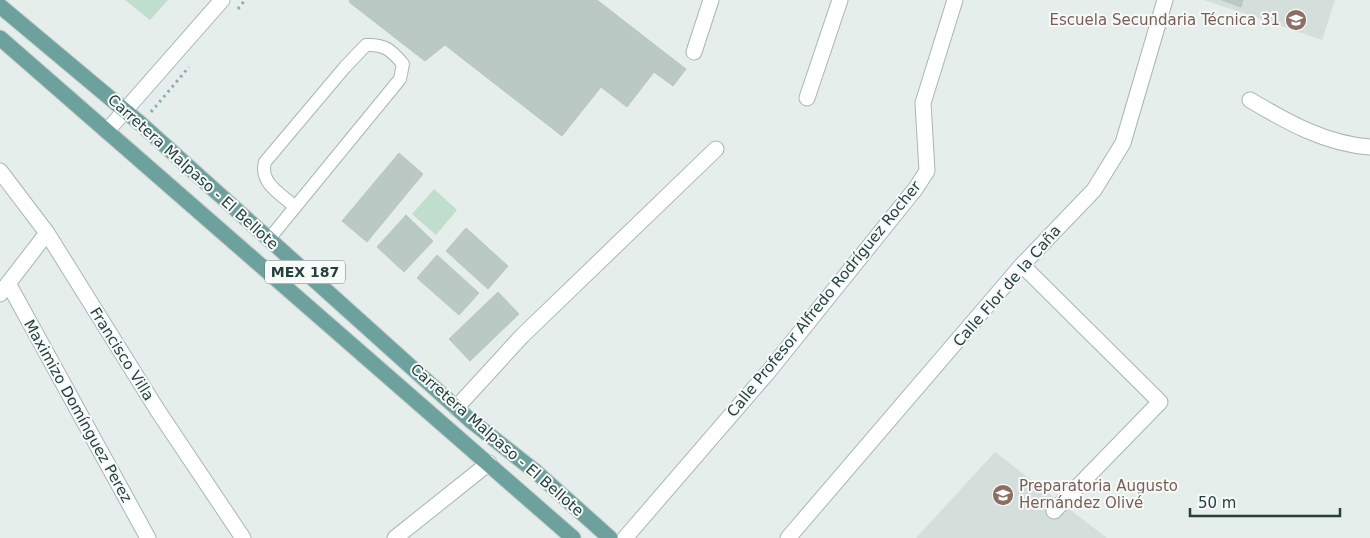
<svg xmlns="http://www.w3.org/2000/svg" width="1370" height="538" font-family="'DejaVu Sans',sans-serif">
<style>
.built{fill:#d4dedb}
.green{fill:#c0dece}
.building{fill:#bbc9c5;stroke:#b8c7c4}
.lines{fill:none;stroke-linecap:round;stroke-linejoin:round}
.service-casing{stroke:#a8b6b4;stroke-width:14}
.minor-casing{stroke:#a8b6b4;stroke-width:17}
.primary-casing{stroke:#c2cac9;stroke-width:17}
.path{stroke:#87b0ab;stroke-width:3;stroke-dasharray:2.5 4;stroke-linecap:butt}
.service{stroke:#fff;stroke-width:12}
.minor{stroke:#fff;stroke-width:15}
.primary{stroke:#6ca19e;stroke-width:15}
.labels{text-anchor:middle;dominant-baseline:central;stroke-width:4;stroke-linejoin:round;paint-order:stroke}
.shield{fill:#f6faf9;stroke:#647875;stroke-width:1}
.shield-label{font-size:14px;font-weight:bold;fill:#25403d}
.education-label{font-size:15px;fill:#785e54;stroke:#f6faf9;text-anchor:end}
.street-label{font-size:15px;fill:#25403d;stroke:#f6faf9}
</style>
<rect width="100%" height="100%" fill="#e6eeec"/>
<path class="built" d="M 1204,0 L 1335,0 L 1322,40 Z
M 995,452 L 1107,538 L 916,538 Z"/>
<path class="green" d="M 125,0 L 168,0 L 150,20 Z
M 434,189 L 457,210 L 436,235 L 412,214 Z"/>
<path class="building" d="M 350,0 L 597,0 L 686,69 L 673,86 L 654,72 L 627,107 L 601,87 L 562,136 L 445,45 L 425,61 L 349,2 Z
M 1222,0 L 1243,0 L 1241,7 Z
M 399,153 L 423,174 L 367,242 L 342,221 Z
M 406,215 L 433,241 L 404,272 L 377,247 Z
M 466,228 L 508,266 L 488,289 L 446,251 Z
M 437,255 L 479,293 L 459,315 L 417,278 Z
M 498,292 L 519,314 L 470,361 L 449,339 Z"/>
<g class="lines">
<g class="service-casing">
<path id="service" d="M 269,239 L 400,79 L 403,64 C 391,50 385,44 366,45 L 345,67 L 265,162 C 259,183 281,194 294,206"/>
</g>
<g class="minor-casing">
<path id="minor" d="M 694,52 L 711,0
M 807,98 L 840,0
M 1250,100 C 1287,122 1326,144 1370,147
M 107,131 L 222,0
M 0,171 L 47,233 L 158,411 L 243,538
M 1022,265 L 1160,402 L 1054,511
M 8,283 L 148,538
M 0,294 L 47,233
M 456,408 L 522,336 L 716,149
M 395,538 L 489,463
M 625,538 L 769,371 L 916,188 L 927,171 L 923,103 L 955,0
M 788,538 L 1022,265 L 1094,190 L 1123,143 L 1165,0"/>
</g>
<g class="primary-casing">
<path id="primary" d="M 0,6 L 141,124 L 470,420 L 536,472 L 610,538
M 0,38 L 573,538"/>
</g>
<path class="path" d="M 238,9 L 245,0
M 151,112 L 189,67"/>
<use href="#service" class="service"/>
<use href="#minor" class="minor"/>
<use href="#primary" class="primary"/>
</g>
<defs>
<g id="school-disc" transform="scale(1.125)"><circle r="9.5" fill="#8d6e63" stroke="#f6faf9"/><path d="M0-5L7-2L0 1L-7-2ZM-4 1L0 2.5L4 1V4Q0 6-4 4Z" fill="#fff"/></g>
</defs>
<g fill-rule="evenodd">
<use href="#school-disc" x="1296" y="20"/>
<use href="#school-disc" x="1003" y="495"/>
</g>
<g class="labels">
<rect class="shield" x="265" y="260.5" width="80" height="23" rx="4"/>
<g class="shield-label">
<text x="305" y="272">MEX 187</text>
</g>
<g class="education-label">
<text x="1280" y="20">Escuela Secundaria Técnica 31</text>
<text x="1019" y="486" text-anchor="start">Preparatoria Augusto<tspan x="1019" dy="17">Hernández Olivé</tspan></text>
</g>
<g class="street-label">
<text transform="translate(193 172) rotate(42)">Carretera Malpaso - El Bellote</text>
<text transform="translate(1007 286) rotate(-49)">Calle Flor de la Caña</text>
<text transform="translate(824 299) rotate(-51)">Calle Profesor Alfredo Rodríguez Rocher</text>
<text transform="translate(122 354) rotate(58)">Francisco Villa</text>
<text transform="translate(78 411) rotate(61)">Maximizo Domínguez Perez</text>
<text transform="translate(497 440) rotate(41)">Carretera Malpaso - El Bellote</text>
</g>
</g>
<path d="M1190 508v8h150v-8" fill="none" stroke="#25403d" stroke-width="2.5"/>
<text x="1198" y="508" font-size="15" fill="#25403d" stroke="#f6faf9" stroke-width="4" paint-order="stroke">50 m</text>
</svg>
